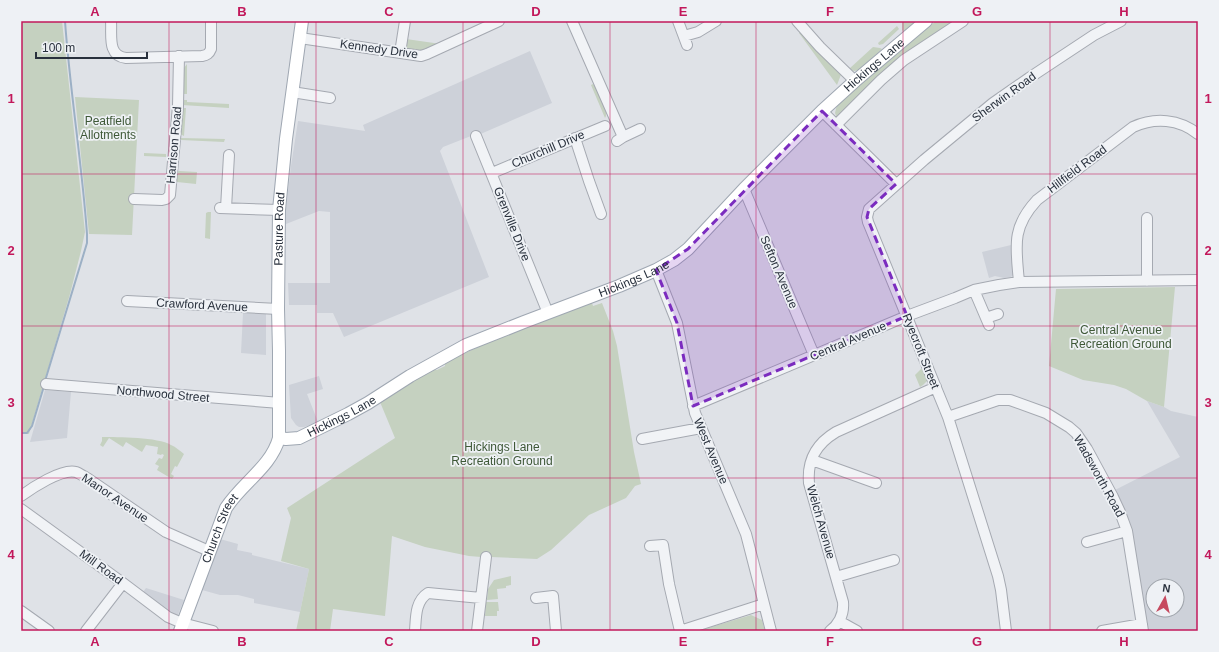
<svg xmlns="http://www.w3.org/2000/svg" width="1219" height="652" font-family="Helvetica,sans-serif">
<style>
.built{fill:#cdd1d9;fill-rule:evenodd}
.green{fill:#c5d1c0}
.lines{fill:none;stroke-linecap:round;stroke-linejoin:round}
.stream{stroke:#9cb0c5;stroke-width:2}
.minor-casing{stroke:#a5a9b1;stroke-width:12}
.major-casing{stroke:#9fa7b2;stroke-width:14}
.minor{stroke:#f1f3f6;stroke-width:10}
.major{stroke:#fff;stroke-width:12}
.marked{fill:#7b2cbf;fill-opacity:0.2;stroke:#7b2cbf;stroke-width:3;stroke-dasharray:8 5;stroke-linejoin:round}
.grid{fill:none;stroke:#c2185b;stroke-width:1;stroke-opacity:0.55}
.labels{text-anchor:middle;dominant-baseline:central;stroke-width:3.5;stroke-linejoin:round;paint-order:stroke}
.street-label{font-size:12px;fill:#29313d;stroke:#eef1f5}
.park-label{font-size:12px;fill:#3e5837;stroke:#eef1f5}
.neatline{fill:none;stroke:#c2185b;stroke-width:1.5}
.grid-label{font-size:13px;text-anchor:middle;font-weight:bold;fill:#c2185b}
</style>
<rect width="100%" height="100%" fill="#dfe2e7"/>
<path class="built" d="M 530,51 L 552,103 L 476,136 L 471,136 L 443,147 L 440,151 L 489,277 L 344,337 L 333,313 L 317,313 L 317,305 L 289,305 L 288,283 L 330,283 L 330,212 L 319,211 L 286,224 L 286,209 L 291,166 L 298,121 L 365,131 L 363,125 Z
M 1011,245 L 1015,273 L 1011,277 L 1004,278 L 995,276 L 989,278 L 982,252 Z
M 243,313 L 266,314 L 266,355 L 241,353 Z
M 319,376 L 323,389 L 307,394 L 318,422 L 304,427 L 299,427 L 296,425 L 291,418 L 289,385 Z
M 45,390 L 71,392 L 67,438 L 30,442 Z
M 1147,401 L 1164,407 L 1171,411 L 1198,417 L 1198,631 L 1146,631 L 1133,537 L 1130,524 L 1115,490 L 1180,457 ZM 1153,586 L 1177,586 L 1177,610 L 1153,610 Z
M 220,539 L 238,544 L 237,550 L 252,553 L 252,555 L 309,569 L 300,612 L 254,603 L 254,599 L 238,595 L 220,595 L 202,590 Z
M 146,588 L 184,600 L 177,617 L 143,592 Z"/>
<path class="green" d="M 21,21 L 62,21 L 85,232 L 81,251 L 70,294 L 29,434 L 21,433 Z
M 903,21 L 919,21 L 904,32 L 902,30 L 902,22 Z
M 936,21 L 957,21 L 837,118 L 835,113 L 837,105 L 862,82 Z
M 897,26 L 899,29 L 883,44 L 879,45 L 878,43 Z
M 802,32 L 842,72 L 837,85 L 799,33 Z
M 406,39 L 441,44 L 423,52 L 408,50 L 406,46 Z
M 873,47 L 880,48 L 882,49 L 860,70 L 854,71 L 849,69 Z
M 187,64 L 187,94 L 183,94 L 184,68 Z
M 593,84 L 595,86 L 606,112 L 606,116 L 605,118 L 591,85 Z
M 75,97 L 139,100 L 132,235 L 89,234 Z
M 183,100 L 187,100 L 187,102 L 229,104 L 229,108 L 182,105 Z
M 182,108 L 186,108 L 184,136 L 180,134 Z
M 181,138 L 225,139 L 224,142 L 181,140 Z
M 144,153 L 166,154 L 166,157 L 144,156 Z
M 179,171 L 197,172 L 196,184 L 177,182 L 177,172 Z
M 208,212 L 211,212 L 210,239 L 205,238 L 206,213 Z
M 1175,287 L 1164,407 L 1147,401 L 1126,389 L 1114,385 L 1083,380 L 1049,366 L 1056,289 Z
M 592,303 L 593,306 L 602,303 L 613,331 L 617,346 L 634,452 L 641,484 L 635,486 L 626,498 L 589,515 L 551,550 L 537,559 L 491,557 L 481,557 L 469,556 L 425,547 L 392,536 L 389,573 L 385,616 L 333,609 L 330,631 L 296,631 L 309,569 L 281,561 L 291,518 L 287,508 L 395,438 L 380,402 L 393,392 L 433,369 L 437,370 L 445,366 L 445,364 L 446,362 C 493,339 542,320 592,303 Z
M 923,367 L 928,380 L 923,385 L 920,387 L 915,375 Z
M 102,437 C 118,437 158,437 171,445 C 176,447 180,451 184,454 L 177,467 L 175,466 L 171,474 L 174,476 L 172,479 L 157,470 L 159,466 L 155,464 L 159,458 L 162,459 L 164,455 L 162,454 L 161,455 L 157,454 L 158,447 L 146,445 L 142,452 L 126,442 L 123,447 L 109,438 L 103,447 L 100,445 L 102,441 Z
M 511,576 L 511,585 L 506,586 L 506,588 L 497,589 L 498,599 L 487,600 L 488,589 L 494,580 Z
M 486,602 L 498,602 L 499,611 L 497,611 L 497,616 L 485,616 Z
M 751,615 L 762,620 L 765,631 L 698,631 Z"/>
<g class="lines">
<path class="stream" d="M 45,381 L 87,243 L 87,234 C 82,163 70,92 65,21
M 21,433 L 27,433 L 32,426 L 44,386"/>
<g class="minor-casing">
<path id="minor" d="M 111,21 C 112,35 107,56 126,58 L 202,56 C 207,55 209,54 211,49 L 211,21
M 572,21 L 623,137
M 678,21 L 687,45
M 797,21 L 820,47 L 855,81
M 684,36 L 698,32 L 716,21
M 300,38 L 421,56 L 427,54 L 499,21
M 400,53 L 405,21
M 292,92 L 330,98
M 822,111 L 896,184
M 836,125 L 881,80 L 904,60 L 963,21
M 476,136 L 548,313
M 575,138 L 589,181 L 601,214
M 617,141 L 623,137 L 640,129
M 492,173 L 605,126
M 744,189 L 814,355
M 134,199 L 162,200 L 166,199 L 170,195 L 178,106 L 179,56
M 220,208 L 279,210
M 226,208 L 229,155
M 1147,218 L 1147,281
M 656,270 L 677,323 L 695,413 L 746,534 L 771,631
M 1019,282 C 1016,247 1011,228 1037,200 L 1133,127 C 1155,117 1179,119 1198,134
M 974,290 L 989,325
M 127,301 L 278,309
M 986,318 L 998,314
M 46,384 L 280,403
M 693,406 L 907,316 L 955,298 L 974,290 L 999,285 L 1019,282 L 1198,280
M 948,417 L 998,400 L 1010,400 L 1046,413 L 1069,427 L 1076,433 L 1087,449 L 1113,497 L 1120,512 L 1127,531 L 1143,631
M 642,439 L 701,428
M 812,460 L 876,483
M 21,496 C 32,488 62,468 76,472 C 79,473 83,476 87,478 L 166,532 L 209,551
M 21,509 L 123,583 L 168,617 L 182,623 L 213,631
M 1087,542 L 1127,531
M 650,546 L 663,545 L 669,584 L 680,631
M 836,577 L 894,560
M 536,598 L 553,596 L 556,631
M 21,611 L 49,631
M 839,621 L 857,631
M 86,631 L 123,583
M 415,631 C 416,618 415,601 428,593 L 481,598
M 477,631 L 486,557
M 680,631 L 764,604
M 830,631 C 839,624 844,614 843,602 L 809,483 C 807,460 816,444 836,432 L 936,387
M 1006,631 L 1001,590 L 998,576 L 948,417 L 868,222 L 867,217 L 869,209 L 924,160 L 993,103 L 1029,78 L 1094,35 L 1121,21
M 1102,631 L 1142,624"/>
</g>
<g class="major-casing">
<g id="major">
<path id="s1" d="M 279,438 L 286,439 L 299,438 L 348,414 L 368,403 L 410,376 L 466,345 L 524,322 L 619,286 L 656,270 L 674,260 L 688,249 L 744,189 L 822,111 L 855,81 L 926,21"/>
<path id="s2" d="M 180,631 L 226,508 C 242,483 271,467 279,438 L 279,351 L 278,309 L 279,210 L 286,139 L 302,21"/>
</g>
</g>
<use href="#minor" class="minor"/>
<use href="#major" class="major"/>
</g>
<path class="marked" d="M 822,111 L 896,184 L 869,209 L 867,217 L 907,316 L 693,406 L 677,323 L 656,270 L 688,249 Z"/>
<path class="grid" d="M 169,21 L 169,631M 316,21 L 316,631M 463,21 L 463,631M 610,21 L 610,631M 756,21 L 756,631M 903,21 L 903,631M 1050,21 L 1050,631M 21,174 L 1198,174M 21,326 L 1198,326M 21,478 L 1198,478"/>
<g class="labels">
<g class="street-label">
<text transform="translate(379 49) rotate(8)">Kennedy Drive</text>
<text stroke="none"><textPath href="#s1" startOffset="716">Hickings Lane</textPath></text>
<text transform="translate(1004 97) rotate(-36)">Sherwin Road</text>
<text transform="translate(174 145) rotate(-85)">Harrison Road</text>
<text transform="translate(548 149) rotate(-23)">Churchill Drive</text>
<text transform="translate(1077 169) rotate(-37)">Hillfield Road</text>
<text transform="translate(512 224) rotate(68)">Grenville Drive</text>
<text stroke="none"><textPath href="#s2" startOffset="429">Pasture Road</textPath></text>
<text transform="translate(779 272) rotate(67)">Sefton Avenue</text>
<text stroke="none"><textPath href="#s1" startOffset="392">Hickings Lane</textPath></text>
<text transform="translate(202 305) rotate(3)">Crawford Avenue</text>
<text transform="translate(848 341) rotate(-23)">Central Avenue</text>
<text transform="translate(921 351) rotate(68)">Ryecroft Street</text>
<text transform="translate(163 394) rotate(5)">Northwood Street</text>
<text stroke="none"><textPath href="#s1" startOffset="68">Hickings Lane</textPath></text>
<text transform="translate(711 451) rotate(67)">West Avenue</text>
<text transform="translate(1099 476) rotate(61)">Wadsworth Road</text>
<text transform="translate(115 498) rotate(34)">Manor Avenue</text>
<text transform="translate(821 522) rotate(74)">Welch Avenue</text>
<text stroke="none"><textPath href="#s2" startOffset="110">Church Street</textPath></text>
<text transform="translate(101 567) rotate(36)">Mill Road</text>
</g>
<g class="park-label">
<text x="108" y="121">Peatfield<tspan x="108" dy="14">Allotments</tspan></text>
<text x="1121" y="330">Central Avenue<tspan x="1121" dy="14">Recreation Ground</tspan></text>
<text x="502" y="447">Hickings Lane<tspan x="502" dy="14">Recreation Ground</tspan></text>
</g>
</g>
<rect width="1219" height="652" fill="none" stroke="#eef1f5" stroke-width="44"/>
<g transform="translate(1165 598) rotate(8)"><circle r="19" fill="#eef1f5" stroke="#9fa4ab"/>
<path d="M0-3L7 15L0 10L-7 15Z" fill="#c64a5f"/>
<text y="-6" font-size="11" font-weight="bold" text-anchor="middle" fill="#29313d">N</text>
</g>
<path d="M36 52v6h111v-6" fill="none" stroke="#29313d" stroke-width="2"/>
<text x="42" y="52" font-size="12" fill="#29313d" stroke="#eef1f5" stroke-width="3" paint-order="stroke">100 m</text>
<rect x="22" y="22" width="1175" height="608" class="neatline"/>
<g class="grid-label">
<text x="95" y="16">A</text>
<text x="242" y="16">B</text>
<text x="389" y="16">C</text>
<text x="536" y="16">D</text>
<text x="683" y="16">E</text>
<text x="830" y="16">F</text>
<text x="977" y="16">G</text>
<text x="1124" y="16">H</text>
<text x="11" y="103">1</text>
<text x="1208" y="103">1</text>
<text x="11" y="255">2</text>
<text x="1208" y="255">2</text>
<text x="11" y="407">3</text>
<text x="1208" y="407">3</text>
<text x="11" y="559">4</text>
<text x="1208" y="559">4</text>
<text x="95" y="646">A</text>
<text x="242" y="646">B</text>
<text x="389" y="646">C</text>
<text x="536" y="646">D</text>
<text x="683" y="646">E</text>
<text x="830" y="646">F</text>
<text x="977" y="646">G</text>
<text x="1124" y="646">H</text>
</g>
</svg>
